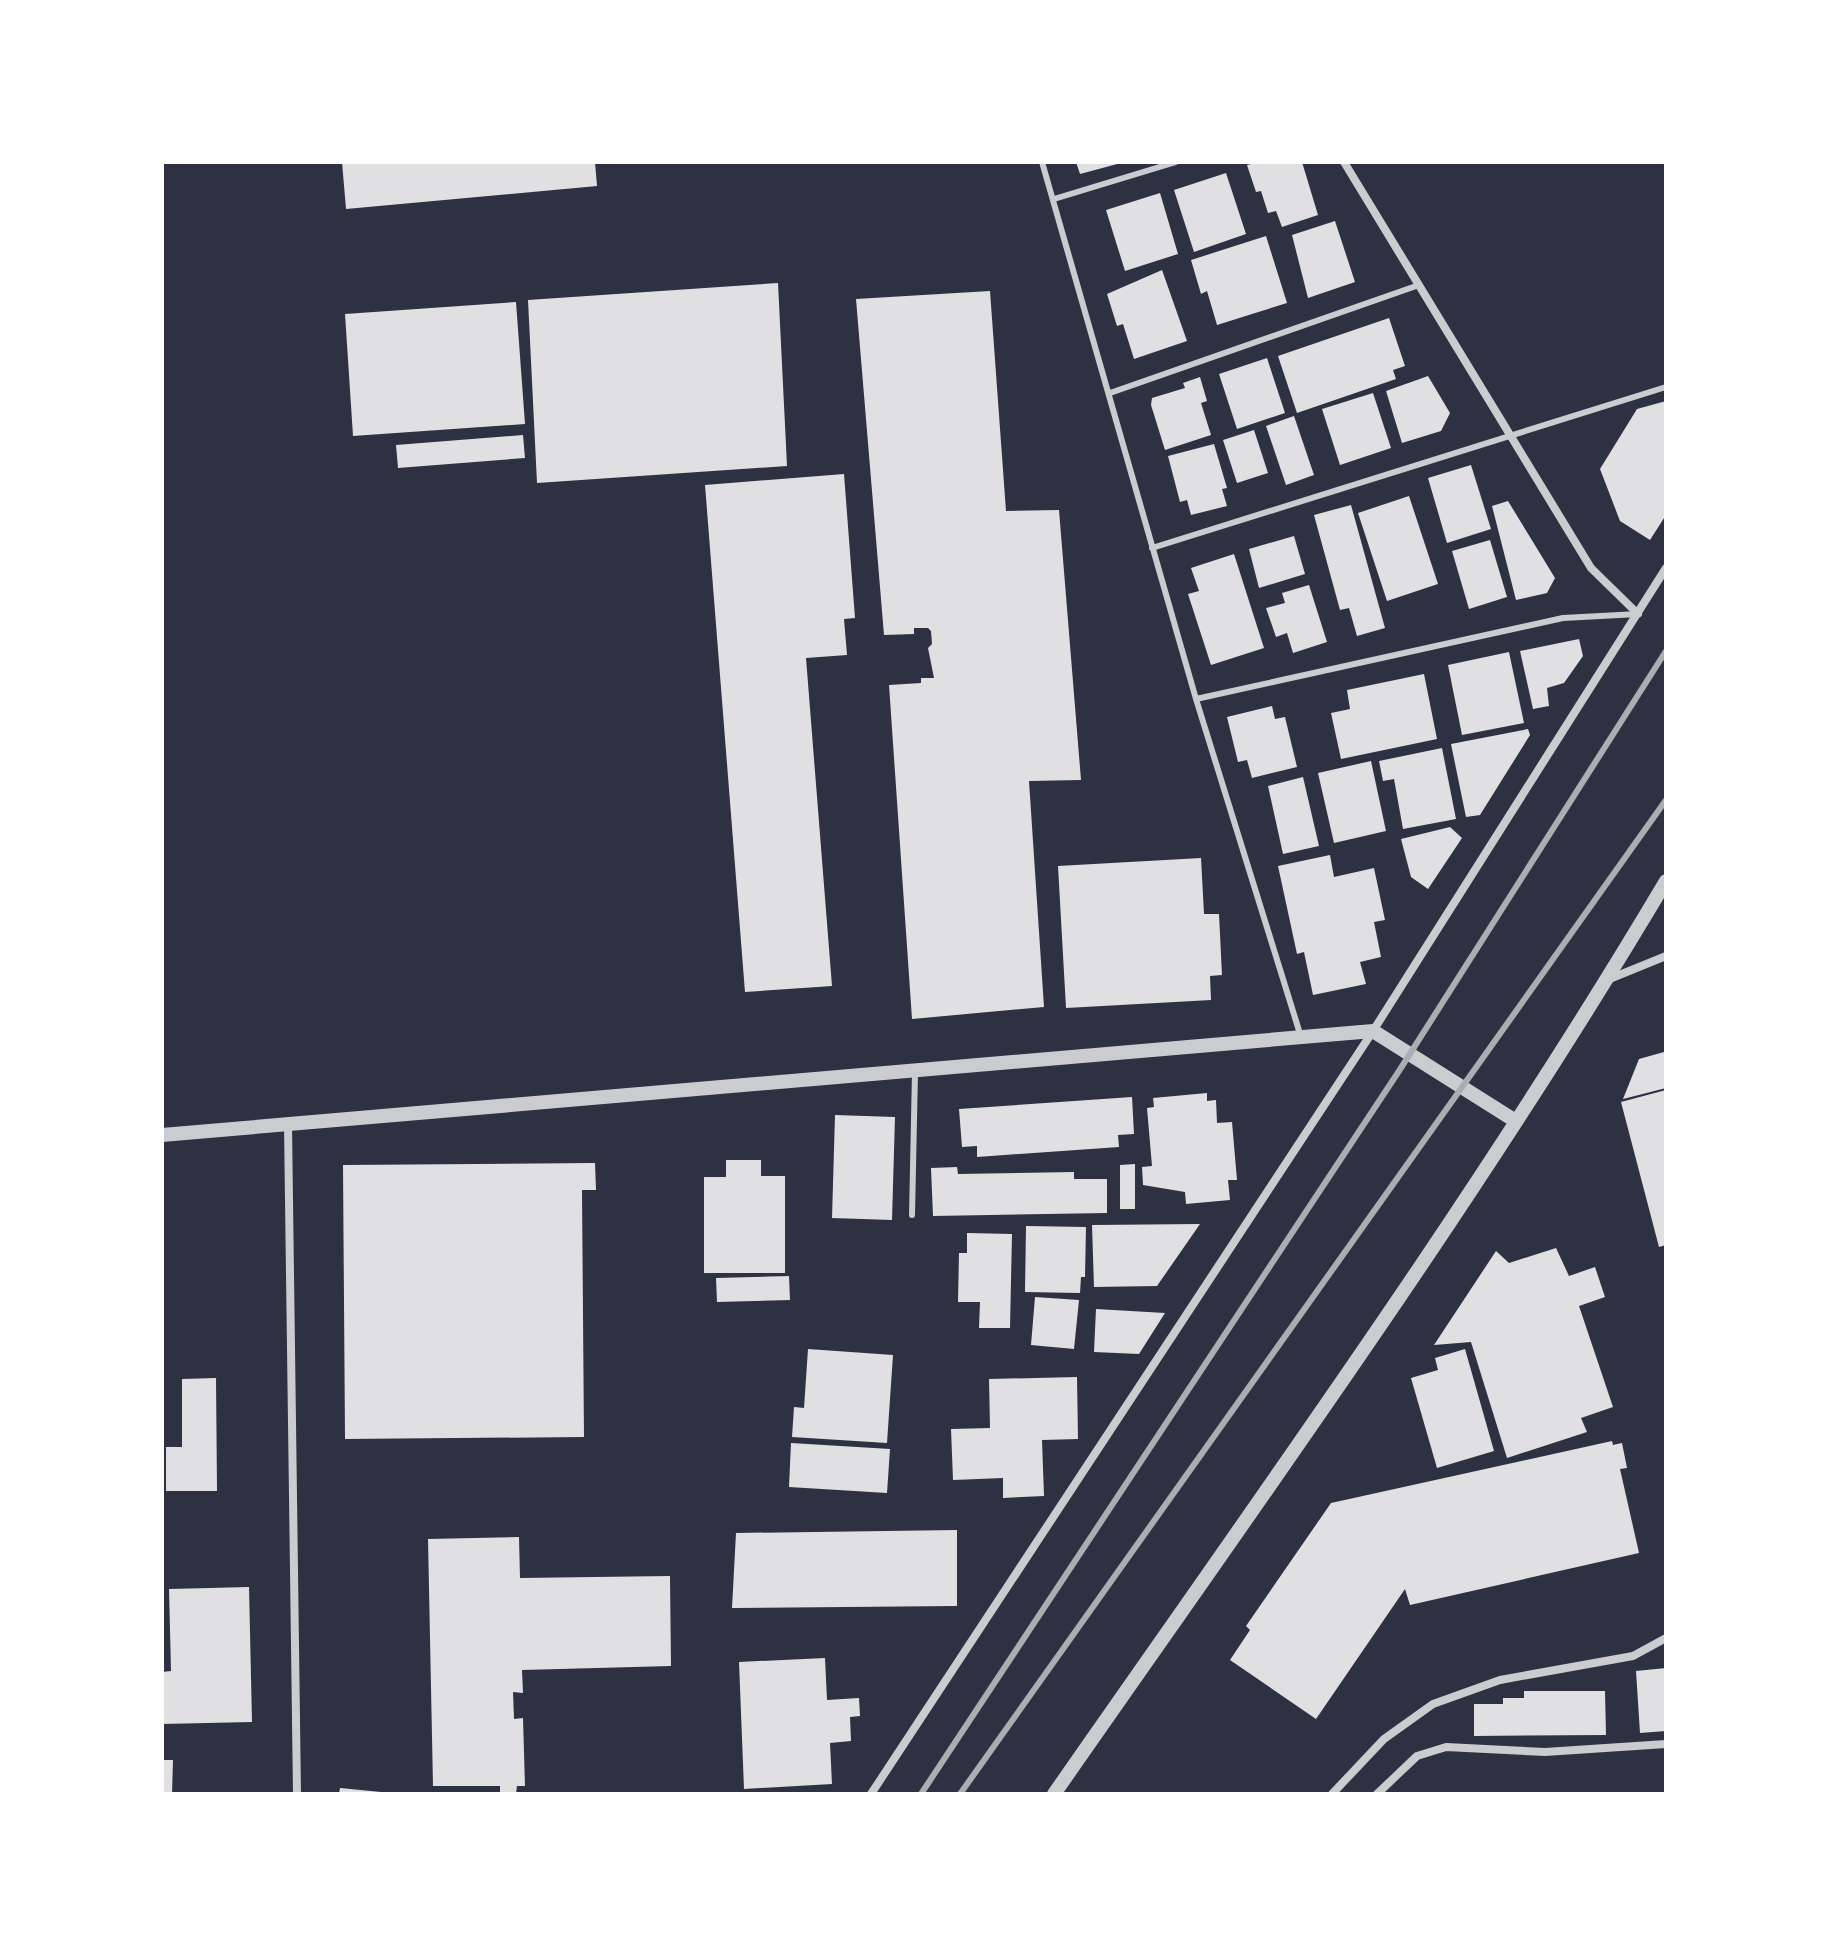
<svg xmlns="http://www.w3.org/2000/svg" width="1828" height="1956" font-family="'Titillium Web',sans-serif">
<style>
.building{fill:#e0e0e3}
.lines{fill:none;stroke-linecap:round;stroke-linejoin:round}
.service{stroke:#caccd0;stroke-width:6}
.minor{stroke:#caccd0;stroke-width:8}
.tertiary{stroke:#caccd0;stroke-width:14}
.rail{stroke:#abadb3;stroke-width:6}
</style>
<rect width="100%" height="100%" fill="#2d3142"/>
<path class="building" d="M 342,162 L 595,162 L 597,186 L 346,209 Z
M 1076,162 L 1120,162 L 1121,163 L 1080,174 Z
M 1258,162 L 1302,162 L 1318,215 L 1282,227 L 1276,211 L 1268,213 L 1261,191 L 1256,192 L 1247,165 Z
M 1226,173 L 1246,234 L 1194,252 L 1174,190 Z
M 1160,193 L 1178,254 L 1125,271 L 1106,210 Z
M 1335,221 L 1355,282 L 1308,298 L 1292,235 Z
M 1266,236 L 1287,303 L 1217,325 L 1207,291 L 1201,294 L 1191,260 Z
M 1162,270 L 1187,341 L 1134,359 L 1123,324 L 1117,326 L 1107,294 Z
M 778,283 L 787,466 L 537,483 L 528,300 Z
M 990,291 L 1006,511 L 1059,510 L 1081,780 L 1029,781 L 1044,1007 L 912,1019 L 889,685 L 921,683 L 921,678 L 934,678 L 928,648 L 932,644 L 931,631 L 928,628 L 914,628 L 914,634 L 884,635 L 856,299 Z
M 516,302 L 525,424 L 353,436 L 345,314 Z
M 1389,318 L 1405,366 L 1393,370 L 1396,379 L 1297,413 L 1278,356 Z
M 1267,358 L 1285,413 L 1237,429 L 1219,374 Z
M 1428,376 L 1450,413 L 1441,431 L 1402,443 L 1386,391 Z
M 1200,377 L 1207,401 L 1201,403 L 1211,435 L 1165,450 L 1151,405 L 1152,398 L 1185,388 L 1183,383 Z
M 1373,393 L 1391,448 L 1340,465 L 1322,409 Z
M 1666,401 L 1666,515 L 1650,540 L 1620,521 L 1600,469 L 1637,409 Z
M 1294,416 L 1314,475 L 1286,485 L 1266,426 Z
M 1254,430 L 1268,473 L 1237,483 L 1223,440 Z
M 523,435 L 525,458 L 398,468 L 396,445 Z
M 1214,444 L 1227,488 L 1222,489 L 1227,506 L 1191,515 L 1187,500 L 1180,502 L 1168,456 Z
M 1471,465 L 1491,529 L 1447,543 L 1428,478 Z
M 844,474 L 855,618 L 844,619 L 847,655 L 806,658 L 832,986 L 745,992 L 705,485 Z
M 1409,496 L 1438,584 L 1387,601 L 1358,513 Z
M 1508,501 L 1555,578 L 1547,593 L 1516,600 L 1492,506 Z
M 1351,505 L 1385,628 L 1357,636 L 1349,608 L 1340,610 L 1314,515 Z
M 1294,536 L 1305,574 L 1259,588 L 1249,549 Z
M 1490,540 L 1507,597 L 1469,609 L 1452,551 Z
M 1234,554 L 1264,648 L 1211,665 L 1188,594 L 1199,591 L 1191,568 Z
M 1309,585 L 1327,642 L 1293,653 L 1287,633 L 1276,637 L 1266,608 L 1285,603 L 1282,593 Z
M 1579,639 L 1583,656 L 1564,683 L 1547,688 L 1549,706 L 1533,709 L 1520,651 Z
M 1509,652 L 1524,723 L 1462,735 L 1448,665 Z
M 1424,674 L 1437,739 L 1341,759 L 1331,713 L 1350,709 L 1347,690 Z
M 1272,706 L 1275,719 L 1285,717 L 1297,767 L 1252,778 L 1247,760 L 1238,762 L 1227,717 Z
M 1528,729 L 1530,735 L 1480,815 L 1466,817 L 1451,744 Z
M 1442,748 L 1456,819 L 1403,829 L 1394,779 L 1383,781 L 1379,761 Z
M 1371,761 L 1386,831 L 1334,843 L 1318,773 Z
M 1303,777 L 1319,846 L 1283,854 L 1268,786 Z
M 1450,827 L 1462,838 L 1428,889 L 1411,877 L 1401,839 Z
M 1330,855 L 1334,877 L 1374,868 L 1385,920 L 1374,922 L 1381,957 L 1360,962 L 1366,984 L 1313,995 L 1304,952 L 1297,954 L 1278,866 Z
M 1201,858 L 1204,914 L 1219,914 L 1222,975 L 1210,976 L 1211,1000 L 1066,1008 L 1058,866 Z
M 1664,1052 L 1666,1088 L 1623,1099 L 1639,1059 Z
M 1666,1090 L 1666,1245 L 1659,1247 L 1621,1102 Z
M 1207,1093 L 1207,1101 L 1216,1100 L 1217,1123 L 1232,1122 L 1237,1180 L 1228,1180 L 1230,1200 L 1186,1204 L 1185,1192 L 1143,1185 L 1142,1167 L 1152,1166 L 1147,1108 L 1154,1107 L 1153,1098 Z
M 1132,1097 L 1134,1134 L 1118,1135 L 1119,1147 L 977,1157 L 977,1146 L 962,1147 L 959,1109 Z
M 835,1115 L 895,1117 L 892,1220 L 832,1218 Z
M 726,1160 L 761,1160 L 761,1176 L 785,1176 L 785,1273 L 704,1273 L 704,1177 L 726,1177 Z
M 595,1163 L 596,1190 L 582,1190 L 584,1437 L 345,1439 L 343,1165 Z
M 1135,1164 L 1135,1209 L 1120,1209 L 1120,1165 Z
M 957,1167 L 958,1174 L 1074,1172 L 1074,1179 L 1107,1179 L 1107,1213 L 933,1216 L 931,1168 Z
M 1200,1224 L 1157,1286 L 1094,1287 L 1092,1225 Z
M 1026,1226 L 1086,1227 L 1085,1277 L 1081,1277 L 1080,1293 L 1025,1292 Z
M 967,1233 L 1012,1234 L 1010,1328 L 979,1328 L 980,1302 L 958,1302 L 959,1253 L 967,1253 Z
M 1556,1248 L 1569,1276 L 1595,1267 L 1605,1297 L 1579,1306 L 1613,1407 L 1581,1418 L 1587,1432 L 1507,1458 L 1471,1342 L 1434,1345 L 1496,1251 L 1509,1263 Z
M 789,1276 L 790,1300 L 717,1302 L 716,1278 Z
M 1035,1297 L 1079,1300 L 1074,1349 L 1031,1345 Z
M 1096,1309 L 1165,1313 L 1139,1354 L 1094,1352 Z
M 808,1349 L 893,1355 L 887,1443 L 792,1437 L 794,1407 L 804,1408 Z
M 1465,1349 L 1494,1451 L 1437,1468 L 1411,1378 L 1438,1370 L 1435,1358 Z
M 1077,1377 L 1078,1439 L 1042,1440 L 1044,1496 L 1003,1498 L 1003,1478 L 953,1480 L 951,1429 L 990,1428 L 989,1379 Z
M 216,1378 L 217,1491 L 166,1491 L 166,1447 L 182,1447 L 182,1379 Z
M 1612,1441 L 1613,1445 L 1622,1443 L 1627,1468 L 1620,1469 L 1639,1553 L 1410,1605 L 1405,1589 L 1316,1719 L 1230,1660 L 1250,1630 L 1246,1626 L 1331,1503 Z
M 791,1443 L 890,1449 L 887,1493 L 789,1487 Z
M 957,1530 L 957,1606 L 732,1608 L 736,1533 Z
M 519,1537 L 520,1578 L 670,1576 L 671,1666 L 522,1670 L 523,1693 L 513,1692 L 514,1719 L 523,1718 L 525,1786 L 517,1786 L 516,1794 L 500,1794 L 500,1786 L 433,1786 L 428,1539 Z
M 249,1587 L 252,1722 L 162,1724 L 162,1672 L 171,1671 L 169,1589 Z
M 825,1658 L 827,1700 L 859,1698 L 860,1716 L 850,1717 L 851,1741 L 830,1743 L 832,1784 L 744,1789 L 739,1662 Z
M 1666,1668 L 1666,1731 L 1640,1733 L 1636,1671 Z
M 1524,1691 L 1605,1691 L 1606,1735 L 1474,1736 L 1474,1704 L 1503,1704 L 1503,1698 L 1524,1698 Z
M 162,1760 L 173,1760 L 172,1794 L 162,1794 Z
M 340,1788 L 381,1792 L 381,1794 L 339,1794 Z"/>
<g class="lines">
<path class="service" d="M 1042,162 L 1196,699 L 1301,1037
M 1054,199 L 1176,162
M 1110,393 L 1419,285
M 1152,548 L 1666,387
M 1196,699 L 1563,618 L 1638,614
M 912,1215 L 915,1072"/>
<path class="minor" d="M 1344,162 L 1591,568 L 1638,614
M 1607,980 L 1666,956
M 288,1125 L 297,1794
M 871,1794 L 1373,1031 L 1666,568
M 1332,1794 L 1384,1739 L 1433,1704 L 1500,1680 L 1633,1656 L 1666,1638
M 1377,1794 L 1417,1756 L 1446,1747 L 1545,1752 L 1666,1744"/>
<path class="tertiary" d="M 162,1135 L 1373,1031 L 1514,1120
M 1054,1794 C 1263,1494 1479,1196 1666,881"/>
<path class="rail" d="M 921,1794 L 1399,1071 L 1666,651
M 960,1794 L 1666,800"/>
</g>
<rect width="1828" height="1956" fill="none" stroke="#ffffff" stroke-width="328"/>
</svg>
